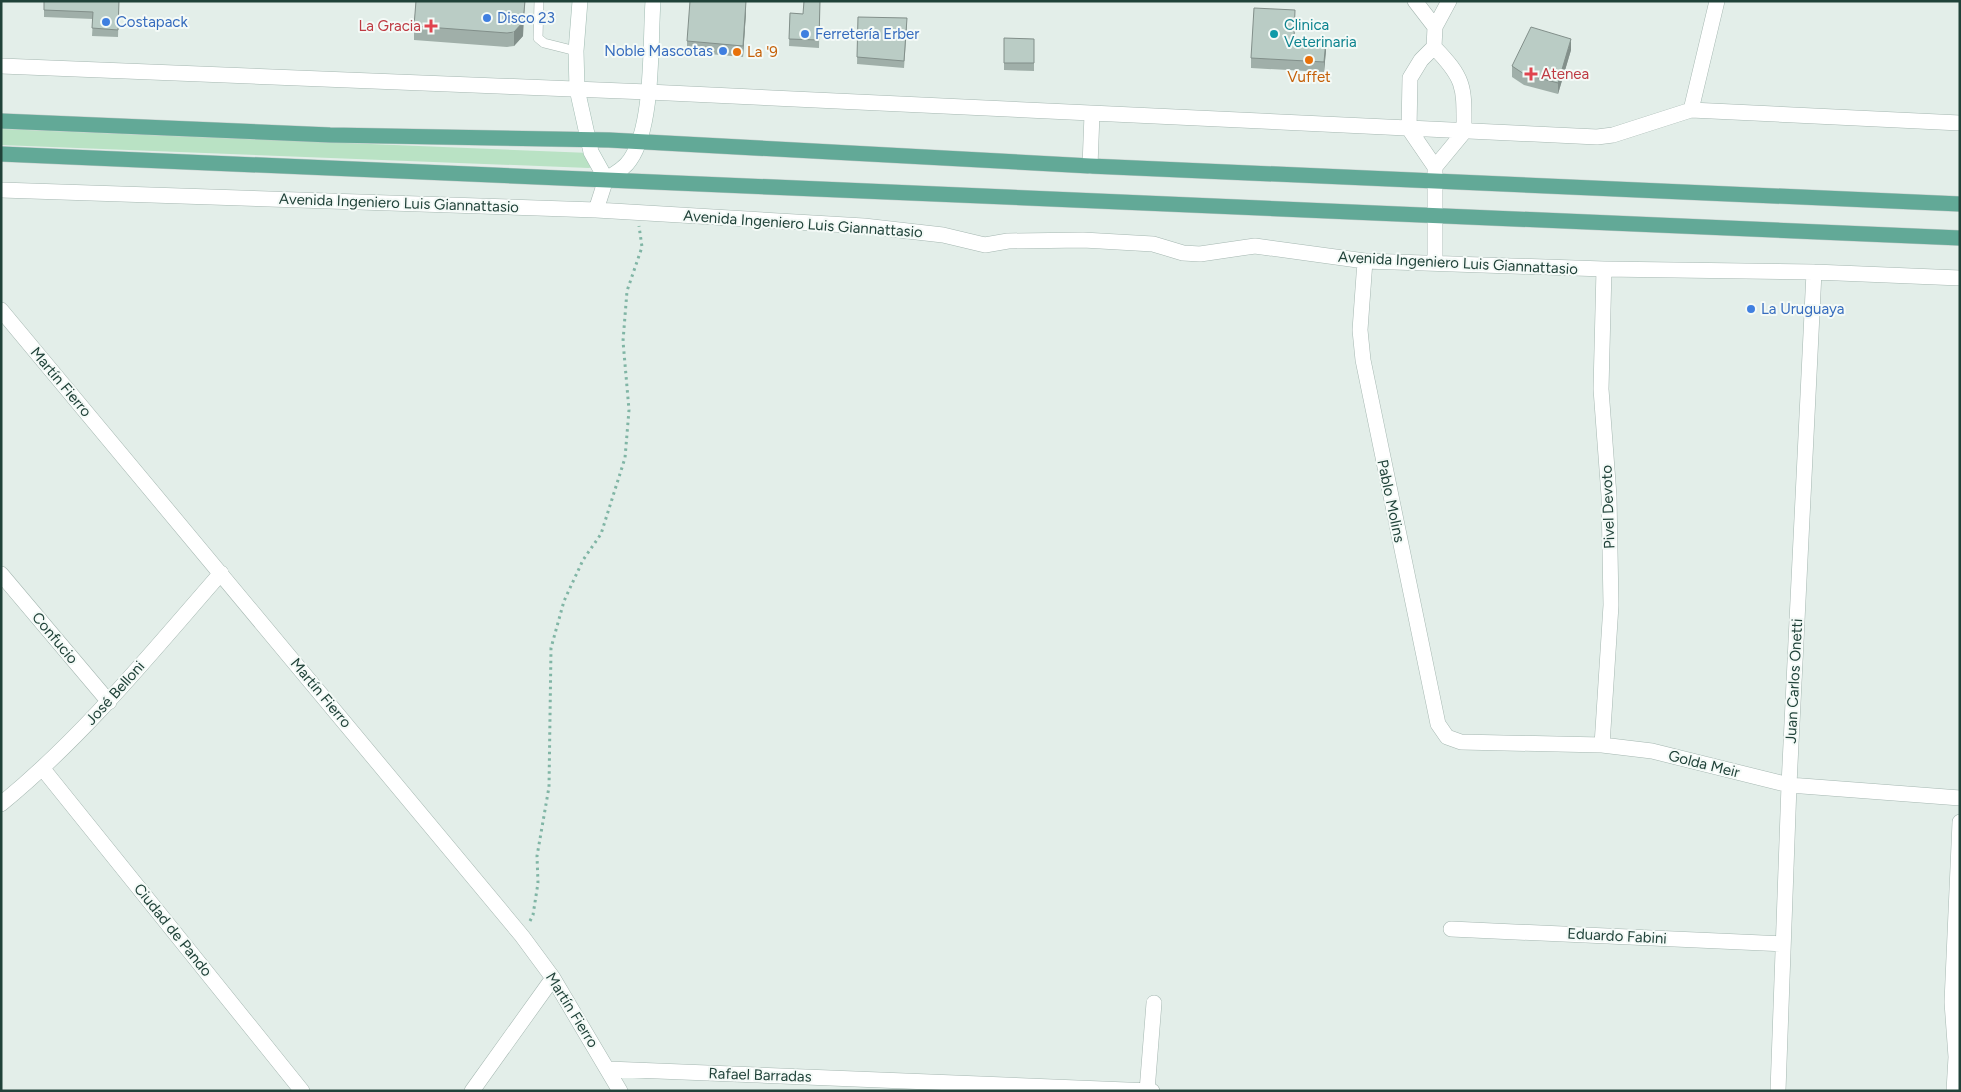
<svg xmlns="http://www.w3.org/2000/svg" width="1961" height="1092" font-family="Figtree,sans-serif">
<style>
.green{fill:#b9e2c4}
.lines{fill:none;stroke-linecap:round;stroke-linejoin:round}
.lane-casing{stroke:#a5b7b1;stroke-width:10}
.street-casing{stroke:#a5b7b1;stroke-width:16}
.secondary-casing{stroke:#a0bbb2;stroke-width:16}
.primary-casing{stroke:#c1cac8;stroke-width:16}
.path{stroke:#80b5a5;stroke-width:3;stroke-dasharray:2.5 4;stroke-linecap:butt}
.lane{stroke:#fff;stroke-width:9}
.street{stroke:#fff;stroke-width:15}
.secondary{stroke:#fff;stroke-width:15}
.primary{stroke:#62a997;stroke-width:15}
.wall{fill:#a0afa9}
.shaded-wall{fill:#828f8a}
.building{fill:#baccc5;stroke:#828f8a}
.shop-dot{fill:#3f7fe0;stroke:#f4faf7;stroke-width:2}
.health-dot{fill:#e0444e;stroke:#f4faf7;stroke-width:2}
.culture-dot{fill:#0f9aa8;stroke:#f4faf7;stroke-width:2}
.food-dot{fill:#e8710a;stroke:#f4faf7;stroke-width:2}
.labels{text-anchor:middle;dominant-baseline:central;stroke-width:4;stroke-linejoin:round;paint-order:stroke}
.shop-label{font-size:15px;fill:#366cbe;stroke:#f4faf7;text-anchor:start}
.culture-label{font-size:15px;fill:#0d838f;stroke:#f4faf7;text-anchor:start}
.health-label{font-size:15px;fill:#be3a42;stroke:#f4faf7;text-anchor:end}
.food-label{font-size:15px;fill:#c56008;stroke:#f4faf7;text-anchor:start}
.street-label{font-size:15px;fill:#204239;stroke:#f4faf7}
</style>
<rect width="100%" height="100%" fill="#e3eee9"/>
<path class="green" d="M 1,129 L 590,153 L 594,166 L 589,168 L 1,145 Z"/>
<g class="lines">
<g class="lane-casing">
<path id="lane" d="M 539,1 L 538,38 L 544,43 L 576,51"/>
</g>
<g class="street-casing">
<path id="street" d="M 1415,1 L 1435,27
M 1434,47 L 1421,60 L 1410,78 L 1409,129 L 1435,167 L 1435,263
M 1,66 L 648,92 L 1597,137 L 1613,135 L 1691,110 L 1960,123
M 1691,110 L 1717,1
M 1090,166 L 1092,114
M 1435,167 L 1464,132 C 1464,87 1466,80 1434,47 L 1435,27 L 1449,1
M 1,190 L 596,210 L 864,226 L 943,235 L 985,245 L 1008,241 L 1083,240 L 1153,244 L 1183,253 L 1200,254 L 1255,246 L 1365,261 L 1604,269 L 1814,272 L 1960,278
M 596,210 L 606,179
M 1365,261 L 1360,330 L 1363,360 L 1438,724 L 1447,737 L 1461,742 L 1602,745 L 1652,751 L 1789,785 L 1960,798
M 1,310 L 522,936 L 553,978 L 620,1091
M 1,574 L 109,702
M 1602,745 L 1611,605 L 1609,496 L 1601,389 L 1604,269
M 43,769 L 302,1091
M 1,804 C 84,736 151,653 221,573
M 1451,929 L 1783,944
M 608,1069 L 1152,1091
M 472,1091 L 553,978
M 1147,1091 L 1154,1003
M 1778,1091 L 1789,785 L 1814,272
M 1954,1091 L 1956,1057 L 1952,1002 L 1960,822"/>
</g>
<g class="secondary-casing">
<path id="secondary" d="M 580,1 L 576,51 L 577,89 L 591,152 L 606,179 C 615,174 625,168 630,160 C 654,126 650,43 653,1"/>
</g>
<g class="primary-casing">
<path id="primary" d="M 1,121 L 330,135 L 609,140 L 1090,166 L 1960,204
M 1,154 L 1960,238"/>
</g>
<path class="path" d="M 530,921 L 533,915 L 538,883 L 537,856 L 549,787 L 551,648 L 564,601 L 583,560 L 601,534 L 625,458 L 629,410 L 623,341 L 627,291 L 642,247 L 639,226"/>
<use href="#lane" class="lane"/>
<use href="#street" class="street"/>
<use href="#secondary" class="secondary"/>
<use href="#primary" class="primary"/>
</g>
<path class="wall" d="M 44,1 L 119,1 L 118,37 L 92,36 L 93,19 L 44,17 Z
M 416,1 L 523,36 L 514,46 L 507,47 L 414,40 L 414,26 Z
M 820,1 L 819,48 L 789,46 L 790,13 L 803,14 Z
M 746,12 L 743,57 L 687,52 L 687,41 Z
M 858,17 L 907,26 L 904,68 L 857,64 Z
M 1295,21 L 1294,38 L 1326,50 L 1324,72 L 1251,68 L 1251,58 Z
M 1004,38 L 1034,39 L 1034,71 L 1004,70 Z
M 1571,50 L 1558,94 L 1524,85 L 1512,77 L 1512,66 Z"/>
<path class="shaded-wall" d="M 525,1 L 523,36 L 514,46 L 514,32 Z
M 746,1 L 746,12 L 743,57 L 743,46 Z
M 1571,39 L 1571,50 L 1558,94 L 1558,83 Z
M 1326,40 L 1326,50 L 1324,72 L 1324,62 Z"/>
<path class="building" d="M 44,1 L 119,1 L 118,30 L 92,28 L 93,12 L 44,10 Z
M 416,1 L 525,1 L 523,22 L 514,32 L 507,33 L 414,26 Z
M 690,1 L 746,1 L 743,46 L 687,41 Z
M 804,1 L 820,1 L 819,40 L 789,39 L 790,13 L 803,14 Z
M 1254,8 L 1295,10 L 1294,38 L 1326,40 L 1324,62 L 1251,58 Z
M 858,17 L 907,18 L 904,61 L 857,57 Z
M 1531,27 L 1571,39 L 1558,83 L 1524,74 L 1512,66 Z
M 1004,38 L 1034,39 L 1034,63 L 1004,63 Z"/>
<g class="shop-dot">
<circle cx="487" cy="18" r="5"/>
<circle cx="106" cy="22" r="5"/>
<circle cx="805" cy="34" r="5"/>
<circle cx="723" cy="51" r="5"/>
<circle cx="1751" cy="309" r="5"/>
</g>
<g class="health-dot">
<path d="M428.5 18.5h5v5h5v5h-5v5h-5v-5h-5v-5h5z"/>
<path d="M1528.5 66.5h5v5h5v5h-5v5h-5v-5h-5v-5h5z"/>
</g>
<circle class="culture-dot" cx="1274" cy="34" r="5"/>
<g class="food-dot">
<circle cx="737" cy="52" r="5"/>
<circle cx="1309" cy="60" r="5"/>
</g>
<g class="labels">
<g class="shop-label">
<text x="497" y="18">Disco 23</text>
<text x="116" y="22">Costapack</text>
<text x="815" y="34">Ferretería Erber</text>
<text x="713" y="51" text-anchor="end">Noble Mascotas</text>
<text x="1761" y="309">La Uruguaya</text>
</g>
<g class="culture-label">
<text x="1284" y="25">Clinica<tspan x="1284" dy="17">Veterinaria</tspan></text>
</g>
<g class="health-label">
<text x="421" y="26">La Gracia</text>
<text x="1541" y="74" text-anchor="start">Atenea</text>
</g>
<g class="food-label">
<text x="747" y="52">La '9</text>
<text x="1309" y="77" text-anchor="middle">Vuffet</text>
</g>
<g class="street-label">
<text transform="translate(399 203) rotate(2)">Avenida Ingeniero Luis Giannattasio</text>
<text transform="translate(803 224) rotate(4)">Avenida Ingeniero Luis Giannattasio</text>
<text transform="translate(1458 263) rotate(3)">Avenida Ingeniero Luis Giannattasio</text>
<text transform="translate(61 382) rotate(50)">Martín Fierro</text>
<text transform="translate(1391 501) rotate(78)">Pablo Molins</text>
<text transform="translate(1608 507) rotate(-92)">Pivel Devoto</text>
<text transform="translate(55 638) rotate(50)">Confucio</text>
<text transform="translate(1794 681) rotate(-87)">Juan Carlos Onetti</text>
<text transform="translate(115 693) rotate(-48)">José Belloni</text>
<text transform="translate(321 693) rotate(50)">Martín Fierro</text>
<text transform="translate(1704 764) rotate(14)">Golda Meir</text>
<text transform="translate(173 930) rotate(51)">Ciudad de Pando</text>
<text transform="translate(1617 936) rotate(3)">Eduardo Fabini</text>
<text transform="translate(572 1010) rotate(58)">Martín Fierro</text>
<text transform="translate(760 1075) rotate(2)">Rafael Barradas</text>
</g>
</g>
<rect width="1961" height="1092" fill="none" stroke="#204239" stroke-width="5"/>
</svg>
